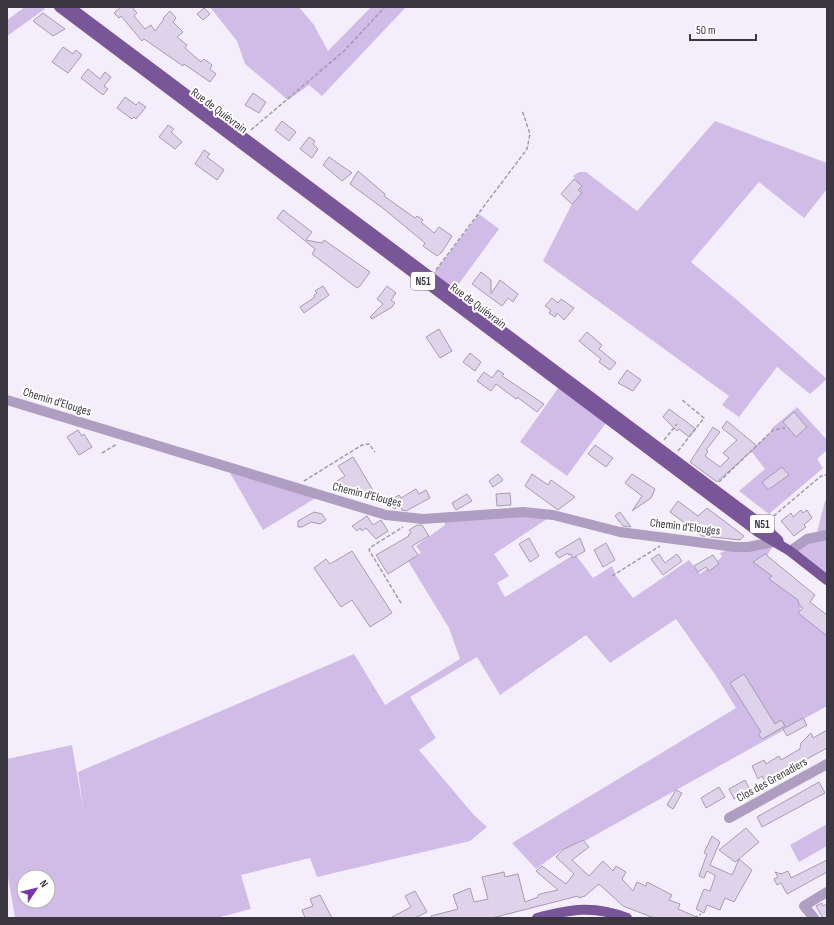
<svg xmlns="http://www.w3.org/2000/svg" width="834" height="925" font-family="'Sofia Sans Condensed',sans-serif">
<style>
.green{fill:#d1bce8;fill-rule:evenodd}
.building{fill:#ded3eb;stroke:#a69bb2}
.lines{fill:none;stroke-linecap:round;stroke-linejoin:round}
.path{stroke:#a19ca8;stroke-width:1.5;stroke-dasharray:4 2;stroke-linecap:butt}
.minor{stroke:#af9dc2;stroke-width:10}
.major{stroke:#785698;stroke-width:10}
.labels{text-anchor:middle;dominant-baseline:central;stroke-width:4;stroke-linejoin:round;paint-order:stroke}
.shield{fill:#fff;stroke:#767379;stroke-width:1}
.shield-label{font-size:11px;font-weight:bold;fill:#3b3740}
.street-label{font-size:12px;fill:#3b3740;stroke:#fff}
</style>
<rect width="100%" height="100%" fill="#f4eefc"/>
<path class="green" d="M 25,7 L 43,7 L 45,9 L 7,36 L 7,20 Z
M 210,7 L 299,7 L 314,25 L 328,51 L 371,7 L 406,7 L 322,96 L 309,85 L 288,100 L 245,64 L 237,41 Z
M 715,121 L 827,163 L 827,189 L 804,218 L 759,182 L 691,262 L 737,300 L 827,379 L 810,394 L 777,367 L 739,417 L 722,405 L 729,396 L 543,261 L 577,194 L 578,184 L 573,176 L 579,172 L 586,172 L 637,211 Z
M 479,214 L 499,229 L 452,293 L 431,277 Z
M 561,384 L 608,420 L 567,476 L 520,442 Z
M 797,407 L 827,440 L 827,450 L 817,459 L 823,468 L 769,514 L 739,491 L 765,469 L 751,451 L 773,430 L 771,429 Z
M 238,469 L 319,496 L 263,530 L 230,473 Z
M 827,499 L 827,580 L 790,551 L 816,536 L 825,501 Z
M 553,515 L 494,554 L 509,576 L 497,583 L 505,597 L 575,554 L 593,578 L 612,566 L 616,576 L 633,598 L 689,560 L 700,574 L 722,557 L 720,553 L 735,547 L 775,542 L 767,556 L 775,578 L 804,603 L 800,609 L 827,634 L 827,706 L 565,852 L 562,850 L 536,869 L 512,843 L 736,708 L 716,676 L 676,619 L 610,663 L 586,635 L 500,695 L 477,657 L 410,697 L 436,738 L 419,750 L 473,814 L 487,827 L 470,841 L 317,877 L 310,858 L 241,875 L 251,909 L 216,918 L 15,918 L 7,871 L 7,759 L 72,745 L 83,808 L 78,772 L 354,654 L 385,705 L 460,659 L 449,628 L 408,561 L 421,553 L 416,546 L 445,525 L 444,518 ZM 24,877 L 48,877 L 48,901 L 24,901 Z
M 827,824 L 827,846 L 799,862 L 790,845 Z"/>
<path class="building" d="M 121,7 L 132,7 L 137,13 L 134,16 L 145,29 L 151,25 L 155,31 L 164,19 L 163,18 L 170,11 L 176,18 L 173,22 L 183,32 L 177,37 L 187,45 L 185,48 L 201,62 L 204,59 L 212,65 L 210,69 L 216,74 L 210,82 L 184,64 L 183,66 L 144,39 L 142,41 L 121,16 L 119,18 L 114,13 Z
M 204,8 L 210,14 L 203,20 L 197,14 Z
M 43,13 L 65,29 L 53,36 L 33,21 Z
M 63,47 L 73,54 L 76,50 L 82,55 L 68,73 L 52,62 Z
M 88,69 L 100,79 L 105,72 L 111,77 L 104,86 L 108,89 L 103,95 L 81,78 Z
M 253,93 L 266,102 L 259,113 L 245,105 Z
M 125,97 L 136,105 L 139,102 L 146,107 L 136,119 L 134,117 L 132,119 L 117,108 Z
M 282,121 L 296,132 L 289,141 L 275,130 Z
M 168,125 L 174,129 L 171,132 L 182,142 L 175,149 L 159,137 Z
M 309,137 L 315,141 L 313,144 L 318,149 L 312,158 L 300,149 Z
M 204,150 L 210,154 L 207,157 L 224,170 L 217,180 L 195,164 Z
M 329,157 L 352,173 L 342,181 L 323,165 Z
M 358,171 L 385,194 L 384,196 L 415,218 L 417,216 L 423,220 L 421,222 L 434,233 L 439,227 L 452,236 L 442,252 L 437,256 L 423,246 L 425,243 L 384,209 L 350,184 Z
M 574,179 L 582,186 L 578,190 L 582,193 L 572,204 L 561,194 Z
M 283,210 L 312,232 L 306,240 L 322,243 L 324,240 L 370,272 L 360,286 L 357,288 L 312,254 L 315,249 L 277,218 Z
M 481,272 L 491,280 L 491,294 L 500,280 L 518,294 L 513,302 L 508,298 L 502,306 L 472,284 Z
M 323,286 L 329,295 L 304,313 L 300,307 L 315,297 L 314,295 L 317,293 L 315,291 Z
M 387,286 L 396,293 L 391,300 L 395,303 L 392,307 L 372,319 L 370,317 L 383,304 L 377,299 Z
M 552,298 L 558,303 L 561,299 L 574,308 L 564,320 L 557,313 L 555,317 L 549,313 L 551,310 L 545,306 Z
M 439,329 L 452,351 L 440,358 L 426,337 Z
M 587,332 L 602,345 L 599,349 L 616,363 L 610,370 L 599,362 L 601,359 L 579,341 Z
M 470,353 L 481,362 L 475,371 L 463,362 Z
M 498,370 L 504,374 L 502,376 L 544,404 L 537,412 L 517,397 L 516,399 L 496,384 L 491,391 L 477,381 L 484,372 L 492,378 Z
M 627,370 L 641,380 L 633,391 L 618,383 Z
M 669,409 L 696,429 L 689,437 L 679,429 L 677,431 L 663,417 Z
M 794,412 L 807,427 L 796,437 L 783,422 Z
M 727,421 L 757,446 L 717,482 L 690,462 L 713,427 L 720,432 L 706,450 L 708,451 L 705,456 L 720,467 L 729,458 L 723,453 L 737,440 L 722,428 Z
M 78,430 L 82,436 L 84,434 L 92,447 L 79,455 L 67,437 Z
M 595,445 L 613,458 L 606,467 L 588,454 Z
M 353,457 L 374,492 L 363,498 L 357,488 L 346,495 L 337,481 L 345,476 L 338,466 Z
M 782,467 L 789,475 L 768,490 L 762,482 Z
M 498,474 L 503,480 L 493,487 L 489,481 Z
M 532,474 L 548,485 L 551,480 L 575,497 L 558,510 L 525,486 Z
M 632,474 L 655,489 L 651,498 L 632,511 L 642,496 L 625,483 Z
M 416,489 L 419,494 L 426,490 L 430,498 L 406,511 L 402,510 L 400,506 L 394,509 L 389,501 L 399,495 L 401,498 Z
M 510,493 L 511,505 L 497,506 L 496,494 Z
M 467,494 L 472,501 L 456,510 L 452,503 Z
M 678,501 L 698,516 L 707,508 L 744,536 L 740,540 L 702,536 L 670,512 Z
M 801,510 L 803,513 L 807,510 L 812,518 L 804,525 L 806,527 L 794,536 L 781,521 L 791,513 L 793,517 Z
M 314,512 L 322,514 L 326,520 L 320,524 L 311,522 L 302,527 L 298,527 L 298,521 Z
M 620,512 L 631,527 L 623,526 L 615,516 Z
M 367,516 L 373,525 L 381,520 L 388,531 L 376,539 L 366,528 L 362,531 L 360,528 L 357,531 L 352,526 Z
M 417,525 L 422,525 L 429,536 L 412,546 L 418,555 L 388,574 L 376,555 L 409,536 L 408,535 L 411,533 L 409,530 Z
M 529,538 L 539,556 L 530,562 L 519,544 Z
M 580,538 L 585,551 L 573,558 L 571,554 L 569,555 L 568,553 L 559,558 L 555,553 Z
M 606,543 L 615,560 L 603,567 L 594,550 Z
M 352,551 L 392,613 L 370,627 L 352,600 L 341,607 L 314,568 L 326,559 L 330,564 Z
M 659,554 L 665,563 L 677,554 L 682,561 L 663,575 L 651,559 Z
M 765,554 L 815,595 L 810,602 L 827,615 L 827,636 L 798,613 L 803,608 L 799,605 L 798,600 L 769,579 L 772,576 L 753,562 Z
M 713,555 L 719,564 L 709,571 L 706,567 L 698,572 L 694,566 Z
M 744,674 L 775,724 L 781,720 L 785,726 L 762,739 L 758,734 L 761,732 L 730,683 Z
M 803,718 L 807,725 L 787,736 L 783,729 Z
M 827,730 L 827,748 L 765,782 L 762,776 L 758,779 L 752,766 L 764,760 L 766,764 L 779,756 L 781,760 L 800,749 L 801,743 L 811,733 L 813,738 Z
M 745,780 L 750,790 L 734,799 L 729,789 Z
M 819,782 L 825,793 L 762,827 L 757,817 Z
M 719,787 L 725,797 L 706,808 L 701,798 Z
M 676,790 L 682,793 L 673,809 L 667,805 Z
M 746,828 L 759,842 L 739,859 L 752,870 L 734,902 L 725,898 L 720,910 L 707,905 L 704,913 L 696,909 L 704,889 L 710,891 L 715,877 L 715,875 L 707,871 L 704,878 L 699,876 L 707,854 L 704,853 L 712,836 L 720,842 L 710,865 L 732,875 L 739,859 L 735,862 L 719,850 Z
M 583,840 L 589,847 L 572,860 L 589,876 L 603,861 L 613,871 L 616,866 L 626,872 L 622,879 L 633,891 L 637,882 L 646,886 L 647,882 L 672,895 L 669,900 L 680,904 L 678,909 L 699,918 L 654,918 L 623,906 L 599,884 L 585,896 L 579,898 L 578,896 L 492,918 L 431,918 L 431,916 L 458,909 L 453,895 L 470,888 L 474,902 L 488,899 L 482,877 L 504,872 L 505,877 L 518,874 L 525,902 L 538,897 L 538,895 L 540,894 L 558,890 L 536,871 L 542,866 L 566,884 L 574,874 L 556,857 L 564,849 Z
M 827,860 L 827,872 L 787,894 L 781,883 L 777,885 L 774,879 L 778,877 L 775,872 L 781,874 L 788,871 L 791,878 Z
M 415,891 L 427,912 L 415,918 L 390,918 L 411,907 L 405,896 Z
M 320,895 L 332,918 L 305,918 L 302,910 L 313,906 L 310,899 Z
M 822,903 L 823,906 L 827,904 L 827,918 L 823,918 L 816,906 Z"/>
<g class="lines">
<path class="path" d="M 251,130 L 344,51 L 385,7
M 436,270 L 527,149 L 530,134 L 522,110
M 664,440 L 677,424
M 678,451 L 704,418 L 681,399
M 102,453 L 117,444
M 304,481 L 362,445 L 369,444 L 375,452
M 719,482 L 773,430 L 785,428
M 769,520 L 821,476 L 827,475
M 612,576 L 660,546
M 401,603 L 369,550 L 371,547 L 403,527
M 694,918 L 701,914"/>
<path class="minor" d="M 7,400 L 386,515 L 423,519 L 523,512 L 553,515 L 620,532 L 735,547 L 748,547 L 779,541
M 790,551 L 807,539 L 827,535
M 729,818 L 827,764
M 814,918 L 804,906 L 827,892"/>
<path class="major" d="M 59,7 L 758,532 L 790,551 L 827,580
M 70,7 L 761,524 L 778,540
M 537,918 C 571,909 594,905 627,918"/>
</g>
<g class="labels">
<g class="shield">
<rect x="411" y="272" width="24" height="18" rx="3"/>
<rect x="750" y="515" width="24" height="18" rx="3"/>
</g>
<g class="shield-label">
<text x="423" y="281">N51</text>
<text x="762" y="524">N51</text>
</g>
<g class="street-label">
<text transform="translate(219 111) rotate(37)">Rue de Quiévrain</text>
<text transform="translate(478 306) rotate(37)">Rue de Quiévrain</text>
<text transform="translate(57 402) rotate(17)">Chemin d'Elouges</text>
<text transform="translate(367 495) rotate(14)">Chemin d'Elouges</text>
<text transform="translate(685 527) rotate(7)">Chemin d'Elouges</text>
<text transform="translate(772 780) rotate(-29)">Clos des Grenadiers</text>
</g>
</g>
<rect width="834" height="925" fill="none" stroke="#3b3740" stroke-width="16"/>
<g transform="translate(36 889) rotate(55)"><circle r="19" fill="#ffffff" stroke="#b1afb3"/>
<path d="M0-3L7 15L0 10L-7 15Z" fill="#7735a9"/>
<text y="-6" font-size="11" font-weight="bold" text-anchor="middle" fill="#3b3740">N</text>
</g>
<path d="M690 34v6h66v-6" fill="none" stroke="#3b3740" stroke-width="2"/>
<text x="696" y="34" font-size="12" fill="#3b3740" stroke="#ffffff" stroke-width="3" paint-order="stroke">50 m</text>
</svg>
